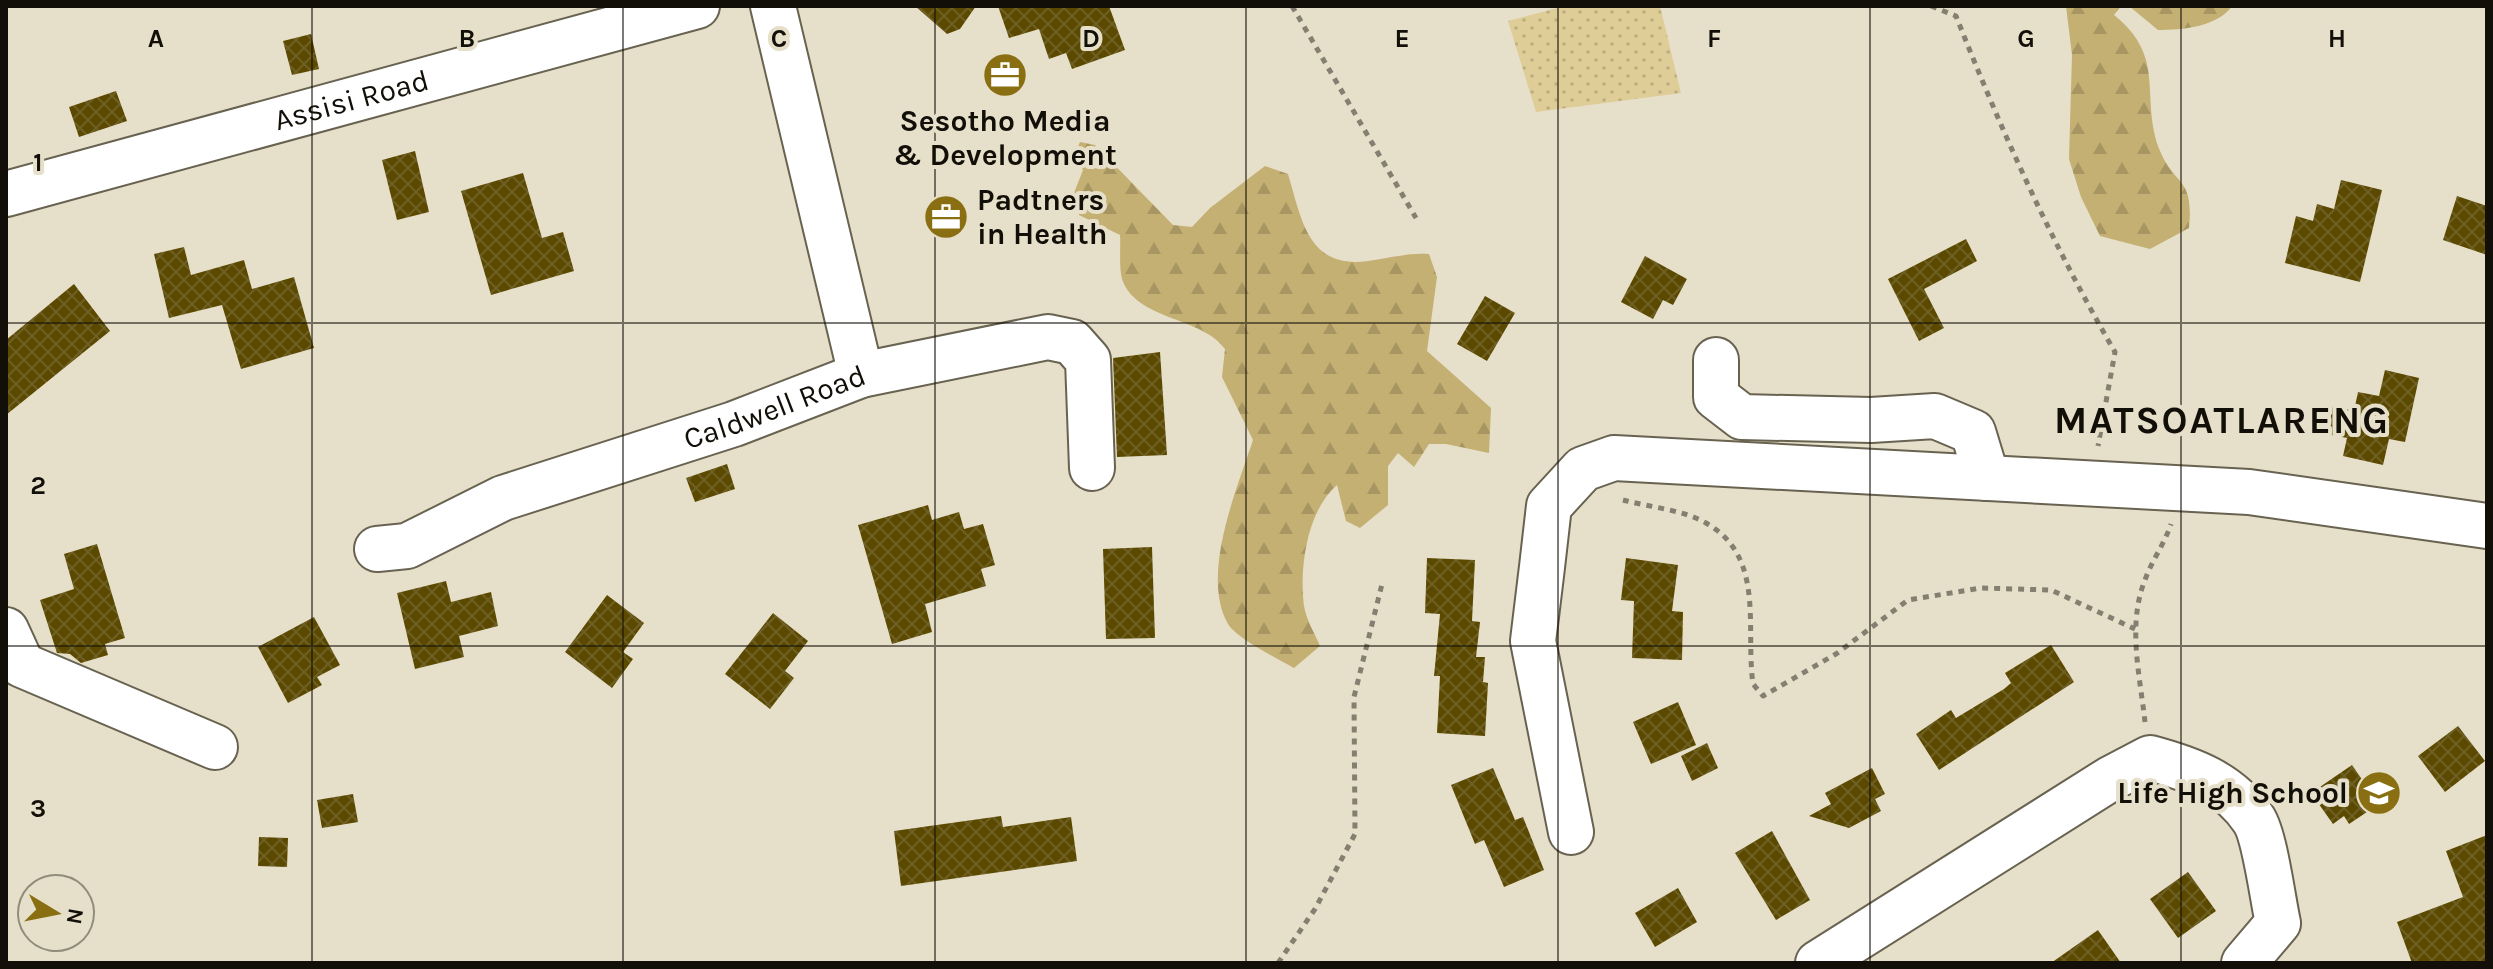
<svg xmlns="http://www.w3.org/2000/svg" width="2493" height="969" font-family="Karla,sans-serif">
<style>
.grass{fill:url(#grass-dots)}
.forest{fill:url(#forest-firs)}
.building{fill:url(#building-cross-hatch)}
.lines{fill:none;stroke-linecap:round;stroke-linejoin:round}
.minor-casing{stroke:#686250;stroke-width:48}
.path{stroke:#847f70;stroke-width:5;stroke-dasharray:6 6;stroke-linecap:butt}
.minor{stroke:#fff;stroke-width:44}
.grid{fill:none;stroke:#120f08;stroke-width:2;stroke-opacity:0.55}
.labels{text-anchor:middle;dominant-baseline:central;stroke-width:8;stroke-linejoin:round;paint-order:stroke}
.street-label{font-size:30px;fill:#120f08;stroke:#e6dfca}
.poi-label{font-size:30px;font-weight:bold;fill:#120f08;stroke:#e6dfca}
.district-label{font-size:38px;font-weight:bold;letter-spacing:2px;fill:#120f08;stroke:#e6dfca}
.grid-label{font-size:26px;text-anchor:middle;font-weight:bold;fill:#120f08;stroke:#e6dfca;stroke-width:8;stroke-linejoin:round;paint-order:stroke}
</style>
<defs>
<pattern id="grass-dots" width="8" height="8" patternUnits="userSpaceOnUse" patternTransform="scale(2)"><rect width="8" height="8" fill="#dfcd98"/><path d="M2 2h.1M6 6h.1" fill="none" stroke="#beaf82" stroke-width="1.8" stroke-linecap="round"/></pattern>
<pattern id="forest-firs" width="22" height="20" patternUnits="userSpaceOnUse" patternTransform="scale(2)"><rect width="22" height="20" fill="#c4b072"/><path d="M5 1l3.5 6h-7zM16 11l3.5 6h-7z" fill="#a79661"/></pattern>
<pattern id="building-cross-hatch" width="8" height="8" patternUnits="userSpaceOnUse" patternTransform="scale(2)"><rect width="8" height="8" fill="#5b4900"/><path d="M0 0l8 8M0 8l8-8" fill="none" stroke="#6e5f24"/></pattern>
</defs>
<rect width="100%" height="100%" fill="#e6dfca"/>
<path class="grass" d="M 1565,6 L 1660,6 L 1681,93 L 1536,112 L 1508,21 Z"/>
<path class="forest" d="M 2066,6 L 2121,6 L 2114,15 C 2168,58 2139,98 2160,151 C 2175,187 2194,176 2189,228 L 2150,249 L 2100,236 L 2081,197 L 2069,159 L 2072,55 Z
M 2129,6 L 2232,6 C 2218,27 2181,30 2158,30 Z
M 1080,142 L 1095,145 L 1173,225 L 1192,227 L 1210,208 L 1265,166 L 1288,174 C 1302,221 1308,269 1368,261 C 1389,258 1407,253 1429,254 L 1437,277 L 1427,351 L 1491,408 L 1489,453 L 1446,444 L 1429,444 L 1414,467 L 1398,453 L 1388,466 L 1388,505 L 1360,528 L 1346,521 L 1337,485 C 1307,511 1299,567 1304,606 C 1306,619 1315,634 1320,646 L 1294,668 C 1278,659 1236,638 1228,624 C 1200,575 1237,489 1253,440 L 1222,377 L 1225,349 C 1203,318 1141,320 1124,284 C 1118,272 1121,249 1120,235 L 1079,215 L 1074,193 L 1083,170 L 1074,156 Z"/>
<path class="building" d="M 915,6 L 976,6 L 960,29 L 947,34 Z
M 998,6 L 1109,6 L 1125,50 L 1072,69 L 1066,53 L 1049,59 L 1039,29 L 1009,38 Z
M 311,34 L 319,69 L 292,75 L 283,41 Z
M 116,91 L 127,121 L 79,137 L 69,107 Z
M 415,151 L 429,212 L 397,220 L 382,160 Z
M 523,173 L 542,238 L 563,232 L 574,271 L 491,295 L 461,191 Z
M 2341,180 L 2382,190 L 2360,282 L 2285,263 L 2296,216 L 2313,221 L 2317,204 L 2334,209 Z
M 2457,196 L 2487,206 L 2487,255 L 2443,240 Z
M 1966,239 L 1977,261 L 1924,289 L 1944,328 L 1919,341 L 1888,279 Z
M 184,247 L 191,275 L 244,260 L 252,289 L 294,277 L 314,348 L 241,369 L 222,305 L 169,318 L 154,254 Z
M 1645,256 L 1687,279 L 1673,305 L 1663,300 L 1653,319 L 1621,302 Z
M 74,284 L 110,331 L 6,415 L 6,340 Z
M 1485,296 L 1515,313 L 1487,361 L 1457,344 Z
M 1160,352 L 1167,455 L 1117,457 L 1113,358 Z
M 2385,370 L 2419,378 L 2405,442 L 2389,439 L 2383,465 L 2343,456 L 2347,438 L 2327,434 L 2333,406 L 2354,411 L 2358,392 L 2379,396 Z
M 727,464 L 735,489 L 695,502 L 686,478 Z
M 928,505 L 932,520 L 959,512 L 964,529 L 983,524 L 995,565 L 981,569 L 986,586 L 925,604 L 932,632 L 892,644 L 858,525 Z
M 97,544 L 125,638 L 105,644 L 108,655 L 81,663 L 70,654 L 57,653 L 40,600 L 74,589 L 64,554 Z
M 1152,547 L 1155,638 L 1106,639 L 1103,549 Z
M 1427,558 L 1475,560 L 1472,621 L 1480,622 L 1476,657 L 1485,657 L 1483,682 L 1488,683 L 1485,736 L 1437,733 L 1440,676 L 1434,676 L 1440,614 L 1425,613 Z
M 1626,558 L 1678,565 L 1672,611 L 1683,612 L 1682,660 L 1632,658 L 1634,601 L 1621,600 Z
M 446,581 L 451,602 L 491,592 L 498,626 L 459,636 L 464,657 L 415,669 L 397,593 Z
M 607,595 L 644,623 L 623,652 L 633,659 L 612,688 L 565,652 Z
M 773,613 L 808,641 L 785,671 L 794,678 L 770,709 L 725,674 Z
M 314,617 L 340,665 L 317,677 L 322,685 L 288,703 L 258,647 Z
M 2051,645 L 2074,682 L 1939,770 L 1916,734 L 1951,710 L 1956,718 L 2004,689 L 2011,683 L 2005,673 Z
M 1678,702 L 1696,745 L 1651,764 L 1633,722 Z
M 2458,726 L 2485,761 L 2445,792 L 2418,756 Z
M 1707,743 L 1718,768 L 1692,781 L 1681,756 Z
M 2352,765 L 2379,804 L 2349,824 L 2344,816 L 2333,824 L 2311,793 Z
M 1493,768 L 1515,820 L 1523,817 L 1544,870 L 1504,887 L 1484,840 L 1475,844 L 1451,785 Z
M 1872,768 L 1885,794 L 1875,799 L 1881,811 L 1849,828 L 1809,816 L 1831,804 L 1825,793 Z
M 353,794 L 358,822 L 322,828 L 317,800 Z
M 1001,816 L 1003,827 L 1071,817 L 1077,861 L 901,886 L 894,831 Z
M 1772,831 L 1810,900 L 1776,920 L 1735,853 Z
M 2487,835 L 2487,963 L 2412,963 L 2397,922 L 2463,897 L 2446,851 Z
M 259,837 L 288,838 L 287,867 L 258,866 Z
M 2188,872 L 2216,911 L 2178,938 L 2150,899 Z
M 1678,888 L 1697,922 L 1655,947 L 1635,913 Z
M 2098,930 L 2121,963 L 2051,963 Z"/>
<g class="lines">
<g class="minor-casing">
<g id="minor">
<path d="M 773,6 L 861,375"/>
<path id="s1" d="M 6,194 L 697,6"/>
<path d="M 1716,360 L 1716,397 L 1742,417 L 1871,420 L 1935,416 L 1973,432 L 1987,478"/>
<path id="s2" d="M 377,549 L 407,546 L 503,498 L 734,424 L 861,375 L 1048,337 L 1072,342 L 1088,360 L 1092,468"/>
<path d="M 6,630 L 22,665 L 215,747"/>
<path d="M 1571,832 L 1533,641 L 1542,567 L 1549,506 L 1583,469 L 1614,458 L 2249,492 L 2487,526"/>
<path d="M 1818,963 L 2110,779 L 2150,758 C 2191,769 2230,783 2254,820 C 2265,837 2273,901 2278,923 L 2244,963"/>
</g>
</g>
<path class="path" d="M 1292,6 L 1416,218
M 1931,6 L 1956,16 C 2002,132 2052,244 2115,352 L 2098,446
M 1623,500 C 1649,507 1684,510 1706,523 C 1766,557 1745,627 1753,684 L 1763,696 L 1836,654 L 1908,600 L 1981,588 L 2051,590 L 2135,629
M 2145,722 C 2140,676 2127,624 2145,580 C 2152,560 2164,545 2171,524
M 1278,963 L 1315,909 L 1355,834 L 1354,697 L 1383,580"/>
<use href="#minor" class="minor"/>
</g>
<path class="grid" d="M 312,6 L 312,963M 623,6 L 623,963M 935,6 L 935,963M 1246,6 L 1246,963M 1558,6 L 1558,963M 1870,6 L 1870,963M 2181,6 L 2181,963M 6,323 L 2487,323M 6,646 L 2487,646"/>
<defs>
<g id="office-disc" transform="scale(2.3)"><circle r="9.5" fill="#896f11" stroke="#e6dfca"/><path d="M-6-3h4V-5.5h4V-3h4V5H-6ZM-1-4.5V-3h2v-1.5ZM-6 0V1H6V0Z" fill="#fff"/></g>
<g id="school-disc" transform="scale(2.3)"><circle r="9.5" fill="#896f11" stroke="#e6dfca"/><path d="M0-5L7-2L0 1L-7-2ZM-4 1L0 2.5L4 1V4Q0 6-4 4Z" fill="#fff"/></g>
</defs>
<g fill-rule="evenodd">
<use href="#office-disc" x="1005" y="75"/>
<use href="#office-disc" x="946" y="217"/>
<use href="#school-disc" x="2379" y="793"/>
</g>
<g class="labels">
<g class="street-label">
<text stroke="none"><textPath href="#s1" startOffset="358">Assisi Road</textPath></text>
<text stroke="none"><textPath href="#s2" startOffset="424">Caldwell Road</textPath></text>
</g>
<g class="poi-label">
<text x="1005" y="121">Sesotho Media<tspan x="1005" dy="34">&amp; Development</tspan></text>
<text x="977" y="200" text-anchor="start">Padtners<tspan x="977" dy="34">in Health</tspan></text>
<text x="2348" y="793" text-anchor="end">Life High School</text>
</g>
<g class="district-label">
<text x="2222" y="420">MATSOATLARENG</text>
</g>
</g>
<g class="grid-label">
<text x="156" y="47">A</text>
<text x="467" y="47">B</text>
<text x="779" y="47">C</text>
<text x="1091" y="47">D</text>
<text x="1402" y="47">E</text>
<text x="1714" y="47">F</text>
<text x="2026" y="47">G</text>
<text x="2337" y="47">H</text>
<text x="38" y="171">1</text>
<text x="38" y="494">2</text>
<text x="38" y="817">3</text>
</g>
<rect width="2493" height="969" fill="none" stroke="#120f08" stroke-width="16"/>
<g transform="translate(56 913) rotate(100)"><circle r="38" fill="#e6dfca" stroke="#918c7c" stroke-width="2"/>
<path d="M0-6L14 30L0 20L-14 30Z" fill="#896f11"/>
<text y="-12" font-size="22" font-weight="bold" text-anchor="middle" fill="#120f08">N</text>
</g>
</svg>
